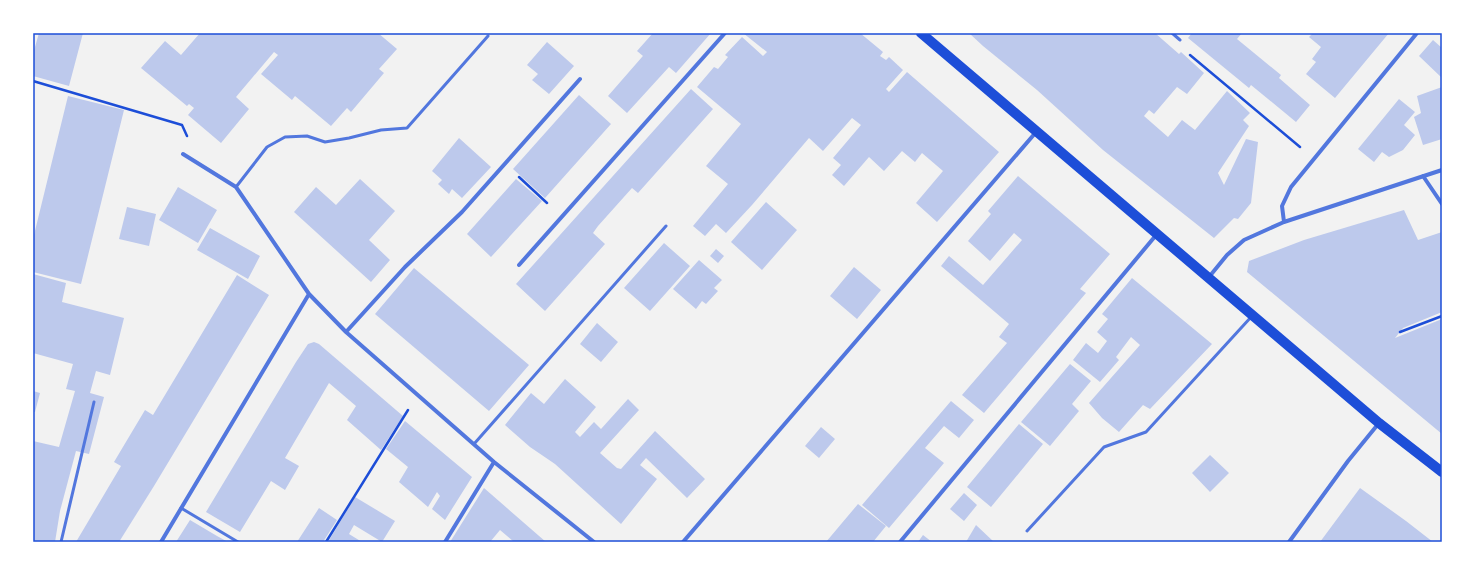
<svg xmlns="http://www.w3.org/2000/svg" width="1475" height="575" font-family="'Alegreya Sans',sans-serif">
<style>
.building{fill:#bdc9ec}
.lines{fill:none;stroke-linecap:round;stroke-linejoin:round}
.path{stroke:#1d4ed8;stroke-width:2.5}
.service{stroke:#5277de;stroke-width:3}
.minor{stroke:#5277de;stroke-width:4}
.primary{stroke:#1d4ed8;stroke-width:10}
.neatline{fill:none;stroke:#1d4ed8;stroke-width:1.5}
</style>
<rect width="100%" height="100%" fill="#f2f2f2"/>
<path class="building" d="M 39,33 L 83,33 L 69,86 L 33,76 L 33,54 Z
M 200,33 L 378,33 L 397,49 L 379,69 L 384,73 L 351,112 L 347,108 L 331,126 L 295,96 L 292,100 L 261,74 L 278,55 L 274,52 L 236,97 L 249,109 L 221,143 L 188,115 L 194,108 L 189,104 L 187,106 L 141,68 L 165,41 L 181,55 Z
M 653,33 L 711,33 L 676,73 L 669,67 L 627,113 L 608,96 L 649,49 L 643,56 L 637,51 Z
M 743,33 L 860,33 L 883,52 L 880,56 L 886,60 L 889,57 L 903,70 L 886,89 L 889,92 L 907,72 L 999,152 L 937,222 L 916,203 L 943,171 L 922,153 L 915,162 L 902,151 L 884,171 L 869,157 L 844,186 L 832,175 L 841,165 L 833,158 L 861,125 L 852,118 L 823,151 L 809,138 L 752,205 L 726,233 L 716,224 L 705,236 L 693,226 L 728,184 L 706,166 L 741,124 L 697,87 L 714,67 L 718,69 L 728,57 L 725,55 L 742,37 L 763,56 L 767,52 Z
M 969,33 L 1155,33 L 1179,54 L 1181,52 L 1204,73 L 1187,94 L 1177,87 L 1154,114 L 1149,110 L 1144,116 L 1168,137 L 1182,120 L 1195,130 L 1227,91 L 1250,113 L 1243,120 L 1249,126 L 1218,173 L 1224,185 L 1246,139 L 1258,142 L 1251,203 L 1238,219 L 1234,218 L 1214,238 L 1103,150 L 1037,90 L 983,46 Z
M 1192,33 L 1242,33 L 1237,39 L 1281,75 L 1279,78 L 1310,105 L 1296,122 L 1251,85 L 1249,88 L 1188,38 Z
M 1313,33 L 1389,33 L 1335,98 L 1306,74 L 1316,62 L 1312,59 L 1321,47 L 1309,37 Z
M 1433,40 L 1442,48 L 1442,78 L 1419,56 Z
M 547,42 L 574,66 L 549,94 L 532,80 L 538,74 L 527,65 Z
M 1442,87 L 1442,139 L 1423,145 L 1414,117 L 1421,113 L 1417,96 Z
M 691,89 L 713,109 L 638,193 L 632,188 L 598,226 L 593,233 L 605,244 L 545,311 L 516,284 Z
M 579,95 L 611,124 L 545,198 L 513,169 Z
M 68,96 L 124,110 L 81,284 L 33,272 L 33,239 Z
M 1399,99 L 1415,112 L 1404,125 L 1415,135 L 1403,150 L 1389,157 L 1382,152 L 1374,162 L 1358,149 Z
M 459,138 L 491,167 L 462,198 L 452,189 L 449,194 L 438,184 L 442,180 L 432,171 Z
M 1018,176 L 1110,254 L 1080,289 L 1086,293 L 984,413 L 962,395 L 1007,343 L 999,337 L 1009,324 L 941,266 L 949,256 L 983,285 L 1022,240 L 1014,233 L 990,261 L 968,241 L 991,214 L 988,211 Z
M 360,179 L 395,211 L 369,240 L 390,260 L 371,282 L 294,212 L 316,187 L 336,205 Z
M 516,179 L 542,201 L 491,257 L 467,234 Z
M 178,187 L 217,210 L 198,243 L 159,220 Z
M 766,202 L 797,230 L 762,270 L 731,242 Z
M 127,207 L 156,214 L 149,246 L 119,239 Z
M 1404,210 L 1418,240 L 1442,232 L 1442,312 L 1403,328 L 1395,338 L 1442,319 L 1442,434 L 1247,272 L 1249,261 L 1304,240 Z
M 210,228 L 260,256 L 248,279 L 197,250 Z
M 664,243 L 690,266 L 650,311 L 624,288 Z
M 716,249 L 724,256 L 718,263 L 710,256 Z
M 699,260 L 722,280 L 714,288 L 718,291 L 706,304 L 702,301 L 696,309 L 673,289 Z
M 854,267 L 881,290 L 857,319 L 830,296 Z
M 414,268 L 529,365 L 489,411 L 375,314 Z
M 33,274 L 66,283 L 62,302 L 124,318 L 110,375 L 96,371 L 90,393 L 104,397 L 89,454 L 76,451 L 60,511 L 55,542 L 33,542 L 33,441 L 59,447 L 75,391 L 66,389 L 73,364 L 33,353 Z
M 237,275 L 269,295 L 154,486 L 119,542 L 76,542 L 121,466 L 114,462 L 145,410 L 153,415 Z
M 1132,278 L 1212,344 L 1150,409 L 1143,405 L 1119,432 L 1102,418 L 1089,403 L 1140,345 L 1131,337 L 1116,357 L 1119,360 L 1100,382 L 1073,360 L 1086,343 L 1098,353 L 1107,341 L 1097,332 L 1108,319 L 1102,314 Z
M 597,323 L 618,342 L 601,362 L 580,344 Z
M 314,342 L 319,344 L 403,416 L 381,450 L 347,420 L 356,406 L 329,383 L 285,458 L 299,466 L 285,490 L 271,481 L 240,532 L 206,512 L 296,362 L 308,344 Z
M 1070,364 L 1091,381 L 1072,404 L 1079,411 L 1050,446 L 1021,422 Z
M 565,379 L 596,407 L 575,432 L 580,437 L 594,422 L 601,429 L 628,399 L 639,410 L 600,453 L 617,468 L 621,469 L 655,431 L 705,479 L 687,498 L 646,458 L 640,465 L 657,479 L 621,524 L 555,464 L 530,447 L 505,425 L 531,393 L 544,404 Z
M 33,391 L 40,393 L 35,412 L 33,412 Z
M 951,401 L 974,420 L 959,438 L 944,426 L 925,448 L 944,463 L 889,528 L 862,505 Z
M 405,421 L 472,477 L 445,520 L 432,509 L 440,496 L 437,492 L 428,507 L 399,482 L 408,467 L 386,449 Z
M 1019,424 L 1043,444 L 991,507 L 967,487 Z
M 821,427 L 835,439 L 819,458 L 805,446 Z
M 1210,455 L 1229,473 L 1210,492 L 1192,473 Z
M 484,488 L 546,542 L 514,542 L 500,530 L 490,542 L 450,542 Z
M 1360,488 L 1406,521 L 1433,542 L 1320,542 Z
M 964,493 L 977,505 L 964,521 L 950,509 Z
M 355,497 L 395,521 L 382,542 L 354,525 L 349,534 L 362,542 L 328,542 Z
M 858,504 L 886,526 L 873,542 L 826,542 Z
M 319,508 L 337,520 L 323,542 L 297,542 Z
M 190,520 L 217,536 L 228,542 L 176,542 Z
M 976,525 L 994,542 L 966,542 Z
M 923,535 L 932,542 L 918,542 Z"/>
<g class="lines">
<path class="path" d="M 1190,55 L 1300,147
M 33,81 L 182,125 L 187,136
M 519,177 L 547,203
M 1400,332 L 1442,316
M 326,542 L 408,410"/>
<path class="service" d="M 1172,33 L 1180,40
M 236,187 L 267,147 L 285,137 L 307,136 L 325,142 L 349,138 L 381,130 L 407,128 L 488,36
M 474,444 L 666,226
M 181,508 L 238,542
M 1027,531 L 1104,447 L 1146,432 L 1252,316
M 61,542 L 94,402"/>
<path class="minor" d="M 183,154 L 236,187 L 309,294 L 346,332 L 494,462 L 594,542
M 1423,176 L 1442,204
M 1284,222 L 1282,206 L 1291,187 L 1417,33
M 519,265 L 725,33
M 1209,277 L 1227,255 L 1244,240 L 1284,222 L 1442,170
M 346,332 L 405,267 L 462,212 L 580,79
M 161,542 L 309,294
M 445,542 L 494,462
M 683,542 L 1037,131
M 900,542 L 1157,234
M 1289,542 L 1348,461 L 1379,423"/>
<path class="primary" d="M 921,33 L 1379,423 L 1442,472"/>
</g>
<rect width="1475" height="575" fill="none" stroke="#ffffff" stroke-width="68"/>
<rect x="34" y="34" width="1407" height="507" class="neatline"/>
</svg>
